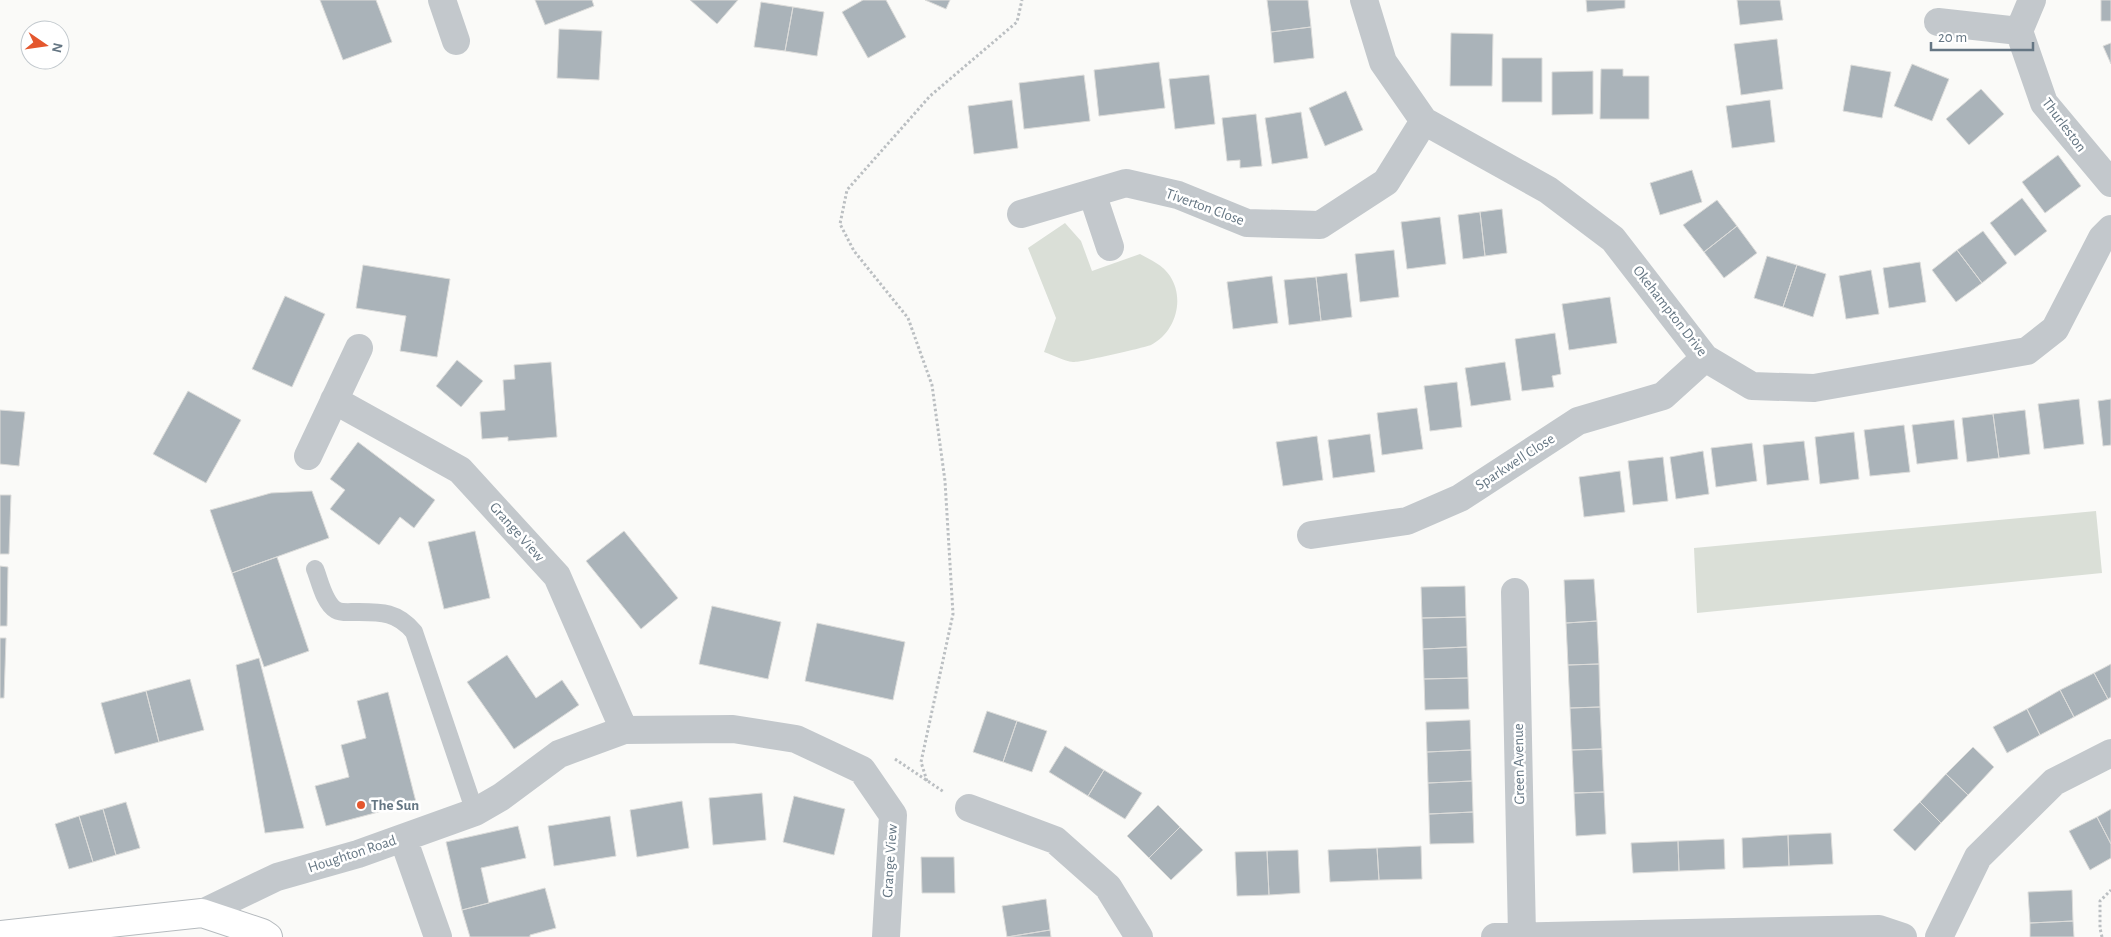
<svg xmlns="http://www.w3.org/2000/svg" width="2111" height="937" font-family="'Alegreya Sans',sans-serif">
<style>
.green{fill:#dadfd7}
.building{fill:#aab3b9;stroke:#dcdcda}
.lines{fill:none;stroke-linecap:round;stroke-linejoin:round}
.primary-casing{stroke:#b5babe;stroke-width:30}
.path{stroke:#bbbfc2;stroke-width:3;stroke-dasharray:2.5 2.5;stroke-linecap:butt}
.lane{stroke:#c3c8cc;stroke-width:18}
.street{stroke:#c3c8cc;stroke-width:28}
.primary{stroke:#fff;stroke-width:28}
.poi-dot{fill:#e4572e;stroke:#fff;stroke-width:2}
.labels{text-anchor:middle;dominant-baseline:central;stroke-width:5;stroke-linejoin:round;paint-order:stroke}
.street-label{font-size:15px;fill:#657683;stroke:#fff}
.poi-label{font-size:15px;font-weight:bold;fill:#657683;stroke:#fff;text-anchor:start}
</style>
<rect width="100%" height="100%" fill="#fafaf8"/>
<path class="green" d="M 1065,223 L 1081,241 L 1092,271 L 1140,254 C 1151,260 1163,265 1170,276 C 1185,299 1176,332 1151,345 C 1147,347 1078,363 1073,362 C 1064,361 1053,355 1044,352 L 1056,318 L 1028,248 Z
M 2096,511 L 2102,573 L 1697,613 L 1694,548 Z"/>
<path class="building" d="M 320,0 L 376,0 L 392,42 L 343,60 Z
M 535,0 L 592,0 L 594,6 L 545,25 Z
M 690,0 L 738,0 L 717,24 Z
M 863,0 L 886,0 L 906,37 L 868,58 L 842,12 Z
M 925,0 L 950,0 L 946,9 Z
M 1267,0 L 1308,0 L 1311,27 L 1271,32 Z
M 1586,0 L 1625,0 L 1625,8 L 1587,12 Z
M 1737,0 L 1780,0 L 1783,20 L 1740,25 Z
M 2101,0 L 2111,0 L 2111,21 L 2101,21 Z
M 761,2 L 793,7 L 785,51 L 754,47 Z
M 793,7 L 824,12 L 817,56 L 785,51 Z
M 1311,27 L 1314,58 L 1274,63 L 1271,32 Z
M 559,29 L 602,31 L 599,80 L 557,78 Z
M 1451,33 L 1493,34 L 1492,86 L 1450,86 Z
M 1777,39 L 1783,89 L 1741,95 L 1734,44 Z
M 2111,43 L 2111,64 L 2103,46 Z
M 1502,58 L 1542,58 L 1542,102 L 1502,102 Z
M 1159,62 L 1165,108 L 1099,116 L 1094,70 Z
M 1912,64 L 1949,79 L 1932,121 L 1894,106 Z
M 1851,65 L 1891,72 L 1882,118 L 1843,111 Z
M 1601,69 L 1623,69 L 1623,76 L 1649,76 L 1649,119 L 1600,119 Z
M 1593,71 L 1593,114 L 1552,115 L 1552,72 Z
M 1084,75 L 1090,121 L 1024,129 L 1019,83 Z
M 1209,75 L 1215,124 L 1175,129 L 1169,79 Z
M 1981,89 L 2004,114 L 1969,145 L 1946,119 Z
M 1346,91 L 1363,130 L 1325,146 L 1309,108 Z
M 1012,100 L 1018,148 L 974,154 L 968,106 Z
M 1770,100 L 1775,142 L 1732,148 L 1726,106 Z
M 1301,112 L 1308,158 L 1272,164 L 1265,118 Z
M 1256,114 L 1262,166 L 1240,168 L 1240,160 L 1227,161 L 1222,118 Z
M 2058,155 L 2081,186 L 2045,213 L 2022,182 Z
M 1692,170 L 1702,202 L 1660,215 L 1650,183 Z
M 2022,198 L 2047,231 L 2015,256 L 1990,223 Z
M 1717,200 L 1737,226 L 1704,252 L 1683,225 Z
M 1502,209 L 1507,253 L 1485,256 L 1480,212 Z
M 1480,212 L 1485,256 L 1463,259 L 1458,215 Z
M 1440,217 L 1446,264 L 1407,269 L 1401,222 Z
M 1737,226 L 1757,253 L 1724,278 L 1704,252 Z
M 1983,231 L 2007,263 L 1982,283 L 1957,250 Z
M 1394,250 L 1399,297 L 1360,302 L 1355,254 Z
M 1957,250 L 1982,283 L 1956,302 L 1932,270 Z
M 1767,256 L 1797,265 L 1783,307 L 1754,298 Z
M 1920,262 L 1926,302 L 1889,308 L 1883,268 Z
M 363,265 L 450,279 L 437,357 L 400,351 L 406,316 L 356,308 Z
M 1797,265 L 1826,274 L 1813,317 L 1783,307 Z
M 1871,270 L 1879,314 L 1846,319 L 1839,276 Z
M 1347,273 L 1352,317 L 1321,321 L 1316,277 Z
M 1272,276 L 1278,323 L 1233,329 L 1227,282 Z
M 1316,277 L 1321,321 L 1289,325 L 1284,280 Z
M 285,296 L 325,314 L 292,387 L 252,369 Z
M 1610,297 L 1617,343 L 1569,350 L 1562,304 Z
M 1555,333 L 1561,374 L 1552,376 L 1554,387 L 1522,391 L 1515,339 Z
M 457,360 L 483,381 L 461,407 L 436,386 Z
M 551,362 L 557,437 L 508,441 L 508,437 L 482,439 L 480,412 L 505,410 L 503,380 L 515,379 L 514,365 Z
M 1505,362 L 1511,400 L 1471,406 L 1465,368 Z
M 1457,382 L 1462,427 L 1430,431 L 1424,386 Z
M 188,391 L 241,420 L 206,483 L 153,454 Z
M 2079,399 L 2084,444 L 2044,449 L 2038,404 Z
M 2111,399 L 2111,445 L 2103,446 L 2098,401 Z
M 1417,408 L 1423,449 L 1382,455 L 1377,413 Z
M 0,410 L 25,412 L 19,466 L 0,464 Z
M 2025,410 L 2030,454 L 1999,458 L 1993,414 Z
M 1993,414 L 1999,458 L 1967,462 L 1962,418 Z
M 1954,420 L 1958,459 L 1917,464 L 1912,425 Z
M 1904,425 L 1910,472 L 1870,476 L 1864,430 Z
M 1854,432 L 1859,479 L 1820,484 L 1815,437 Z
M 1370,434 L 1375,472 L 1333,478 L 1328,440 Z
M 1317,436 L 1323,480 L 1283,486 L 1276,442 Z
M 1804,441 L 1809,480 L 1767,485 L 1763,445 Z
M 358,442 L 435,500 L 414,528 L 400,517 L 379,545 L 330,509 L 345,490 L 330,479 Z
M 1752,443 L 1757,481 L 1716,487 L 1711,448 Z
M 1703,451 L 1709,494 L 1676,499 L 1670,457 Z
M 1663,457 L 1668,501 L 1633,505 L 1628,461 Z
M 1620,471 L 1625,512 L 1584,517 L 1579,477 Z
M 312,491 L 329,538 L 232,573 L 210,510 L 271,493 Z
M 0,495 L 11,495 L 9,554 L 0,554 Z
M 475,531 L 490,598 L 444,609 L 428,542 Z
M 624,531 L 678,598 L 641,629 L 586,561 Z
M 277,557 L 309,651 L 264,667 L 232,573 Z
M 0,566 L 8,567 L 7,626 L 0,626 Z
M 1594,579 L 1597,621 L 1566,623 L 1564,580 Z
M 1465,586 L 1466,617 L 1422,618 L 1421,587 Z
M 712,606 L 781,622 L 768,679 L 699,664 Z
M 1466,617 L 1467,647 L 1423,649 L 1422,618 Z
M 1597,621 L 1599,664 L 1568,665 L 1566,623 Z
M 817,623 L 905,642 L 893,700 L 805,681 Z
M 0,638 L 6,638 L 4,698 L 0,698 Z
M 1467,647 L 1468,678 L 1424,679 L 1423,649 Z
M 507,655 L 536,698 L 562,680 L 579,705 L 514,749 L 467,682 Z
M 259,658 L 304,828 L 265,833 L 236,665 Z
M 1599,664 L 1600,707 L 1570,708 L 1568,665 Z
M 2111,664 L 2111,697 L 2108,699 L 2094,673 Z
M 2094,673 L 2108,699 L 2074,717 L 2060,690 Z
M 1468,678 L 1469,709 L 1425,710 L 1424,679 Z
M 190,679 L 204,730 L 159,742 L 146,691 Z
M 2060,690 L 2074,717 L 2040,735 L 2027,709 Z
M 146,691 L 159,742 L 115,754 L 101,703 Z
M 388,692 L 416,802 L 326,826 L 315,786 L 349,777 L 341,745 L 366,738 L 357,701 Z
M 1600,707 L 1602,749 L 1572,750 L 1570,708 Z
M 2027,709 L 2040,735 L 2007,753 L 1993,727 Z
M 987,711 L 1017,721 L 1003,762 L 973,752 Z
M 1470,720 L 1471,750 L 1427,752 L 1426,722 Z
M 1017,721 L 1047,731 L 1032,772 L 1003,762 Z
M 1065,746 L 1104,770 L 1088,796 L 1049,772 Z
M 1973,747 L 1994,767 L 1968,795 L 1946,774 Z
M 1602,749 L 1604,792 L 1574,793 L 1572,750 Z
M 1471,750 L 1472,781 L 1428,783 L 1427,752 Z
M 1104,770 L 1142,793 L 1125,819 L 1088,796 Z
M 1946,774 L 1968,795 L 1941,823 L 1920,802 Z
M 1472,781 L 1473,812 L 1429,814 L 1428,783 Z
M 1604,792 L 1606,834 L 1576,836 L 1574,793 Z
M 762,793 L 766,840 L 713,845 L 709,798 Z
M 794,796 L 845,809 L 834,855 L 783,842 Z
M 682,801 L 689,848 L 637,857 L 630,810 Z
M 126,802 L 140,848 L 116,855 L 103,809 Z
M 1920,802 L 1941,823 L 1915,851 L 1893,830 Z
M 1158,805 L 1180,827 L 1149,858 L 1127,836 Z
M 103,809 L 116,855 L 93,862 L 79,816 Z
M 2111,809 L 2111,844 L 2097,817 Z
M 1473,812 L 1474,843 L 1430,844 L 1429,814 Z
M 79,816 L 93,862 L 69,869 L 55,824 Z
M 610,816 L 616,856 L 554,866 L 548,826 Z
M 2097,817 L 2111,844 L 2111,858 L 2090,870 L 2069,831 Z
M 518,826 L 526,858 L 481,868 L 489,903 L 462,910 L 446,842 Z
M 1180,827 L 1203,850 L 1171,880 L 1149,858 Z
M 1831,833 L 1833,864 L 1789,866 L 1788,835 Z
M 1788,835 L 1789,866 L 1743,868 L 1742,838 Z
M 1724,839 L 1725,869 L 1679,871 L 1678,841 Z
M 1678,841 L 1679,871 L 1633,873 L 1631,843 Z
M 1421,846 L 1422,879 L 1379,880 L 1377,848 Z
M 1377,848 L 1379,880 L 1330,882 L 1328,850 Z
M 1298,850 L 1300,893 L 1269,895 L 1267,851 Z
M 1267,851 L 1269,895 L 1237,896 L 1235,852 Z
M 921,857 L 954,857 L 955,893 L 922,893 Z
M 545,888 L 556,928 L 530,935 L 530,937 L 470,937 L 462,910 Z
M 2072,890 L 2073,921 L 2030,923 L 2028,892 Z
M 1046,899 L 1050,930 L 1007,937 L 1002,906 Z
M 2073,921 L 2074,937 L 2030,937 L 2030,923 Z
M 1050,930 L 1051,937 L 1007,937 Z"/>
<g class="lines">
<g class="primary-casing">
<path id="primary" d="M 0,935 L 202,913 L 262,933 L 268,937"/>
</g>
<path class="path" d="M 895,759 L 944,792
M 927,781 L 921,762 L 953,614 L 945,481 L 932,385 L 908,318 L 854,251 L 840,224 L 847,190 L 930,96 L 1017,22 L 1022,0
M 2102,937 L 2100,928 L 2100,901 L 2111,890"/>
<path class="lane" d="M 315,569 C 320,581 324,603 336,610 C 341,613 349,612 355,612 C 380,612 397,611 414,632 L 475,812"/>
<path class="street" d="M 442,0 L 456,41
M 1364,0 L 1383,62 L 1424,121 L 1548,190 L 1613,239 L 1705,358 L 1752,386 L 1814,388 L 2027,351 L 2055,329 L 2102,238 L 2111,229
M 2032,0 L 2019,31 L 2044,103 L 2111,183
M 1938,22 L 2019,31
M 1092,193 L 1110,247
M 1021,214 L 1126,183 L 1178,195 L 1247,223 L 1320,225 L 1386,182 L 1424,121
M 334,400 L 460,470 L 557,576 L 624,730
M 308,456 L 359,348
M 1311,535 L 1407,521 L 1460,498 L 1578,421 L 1663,396 L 1705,358
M 1515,592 L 1522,935
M 969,808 L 1055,840 L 1108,887 L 1139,937
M 403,838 L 438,937
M 202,913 L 277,877 L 358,854 L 475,812 L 501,797 L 559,754 L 624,730 L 733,729 L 796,739 L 862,770 L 893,815 L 886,937
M 1495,937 L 1879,929 L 1903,937
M 1939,937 L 1978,857 L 2054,782 L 2111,753"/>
<use href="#primary" class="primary"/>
</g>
<circle class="poi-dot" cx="361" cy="805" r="5"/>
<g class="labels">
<g class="street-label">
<text transform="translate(2064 125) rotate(53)">Thurleston</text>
<text transform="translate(1205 207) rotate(20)">Tiverton Close</text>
<text transform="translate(1670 311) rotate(52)">Okehampton Drive</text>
<text transform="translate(1515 462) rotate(-33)">Sparkwell Close</text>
<text transform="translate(517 532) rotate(48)">Grange View</text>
<text transform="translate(1519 764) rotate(-91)">Green Avenue</text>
<text transform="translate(352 854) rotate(-18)">Houghton Road</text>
<text transform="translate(890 861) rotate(-86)">Grange View</text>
</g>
<g class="poi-label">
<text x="371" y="805">The Sun</text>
</g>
</g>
<g transform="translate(45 45) rotate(103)"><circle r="24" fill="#ffffff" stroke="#c1c8cd"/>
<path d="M0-4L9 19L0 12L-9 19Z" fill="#e4572e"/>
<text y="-8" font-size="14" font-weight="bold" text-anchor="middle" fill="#657683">N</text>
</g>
<path d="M1931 42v8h102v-8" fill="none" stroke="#657683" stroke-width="2.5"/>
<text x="1938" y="42" font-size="15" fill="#657683" stroke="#ffffff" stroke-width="4" paint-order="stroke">20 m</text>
</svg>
